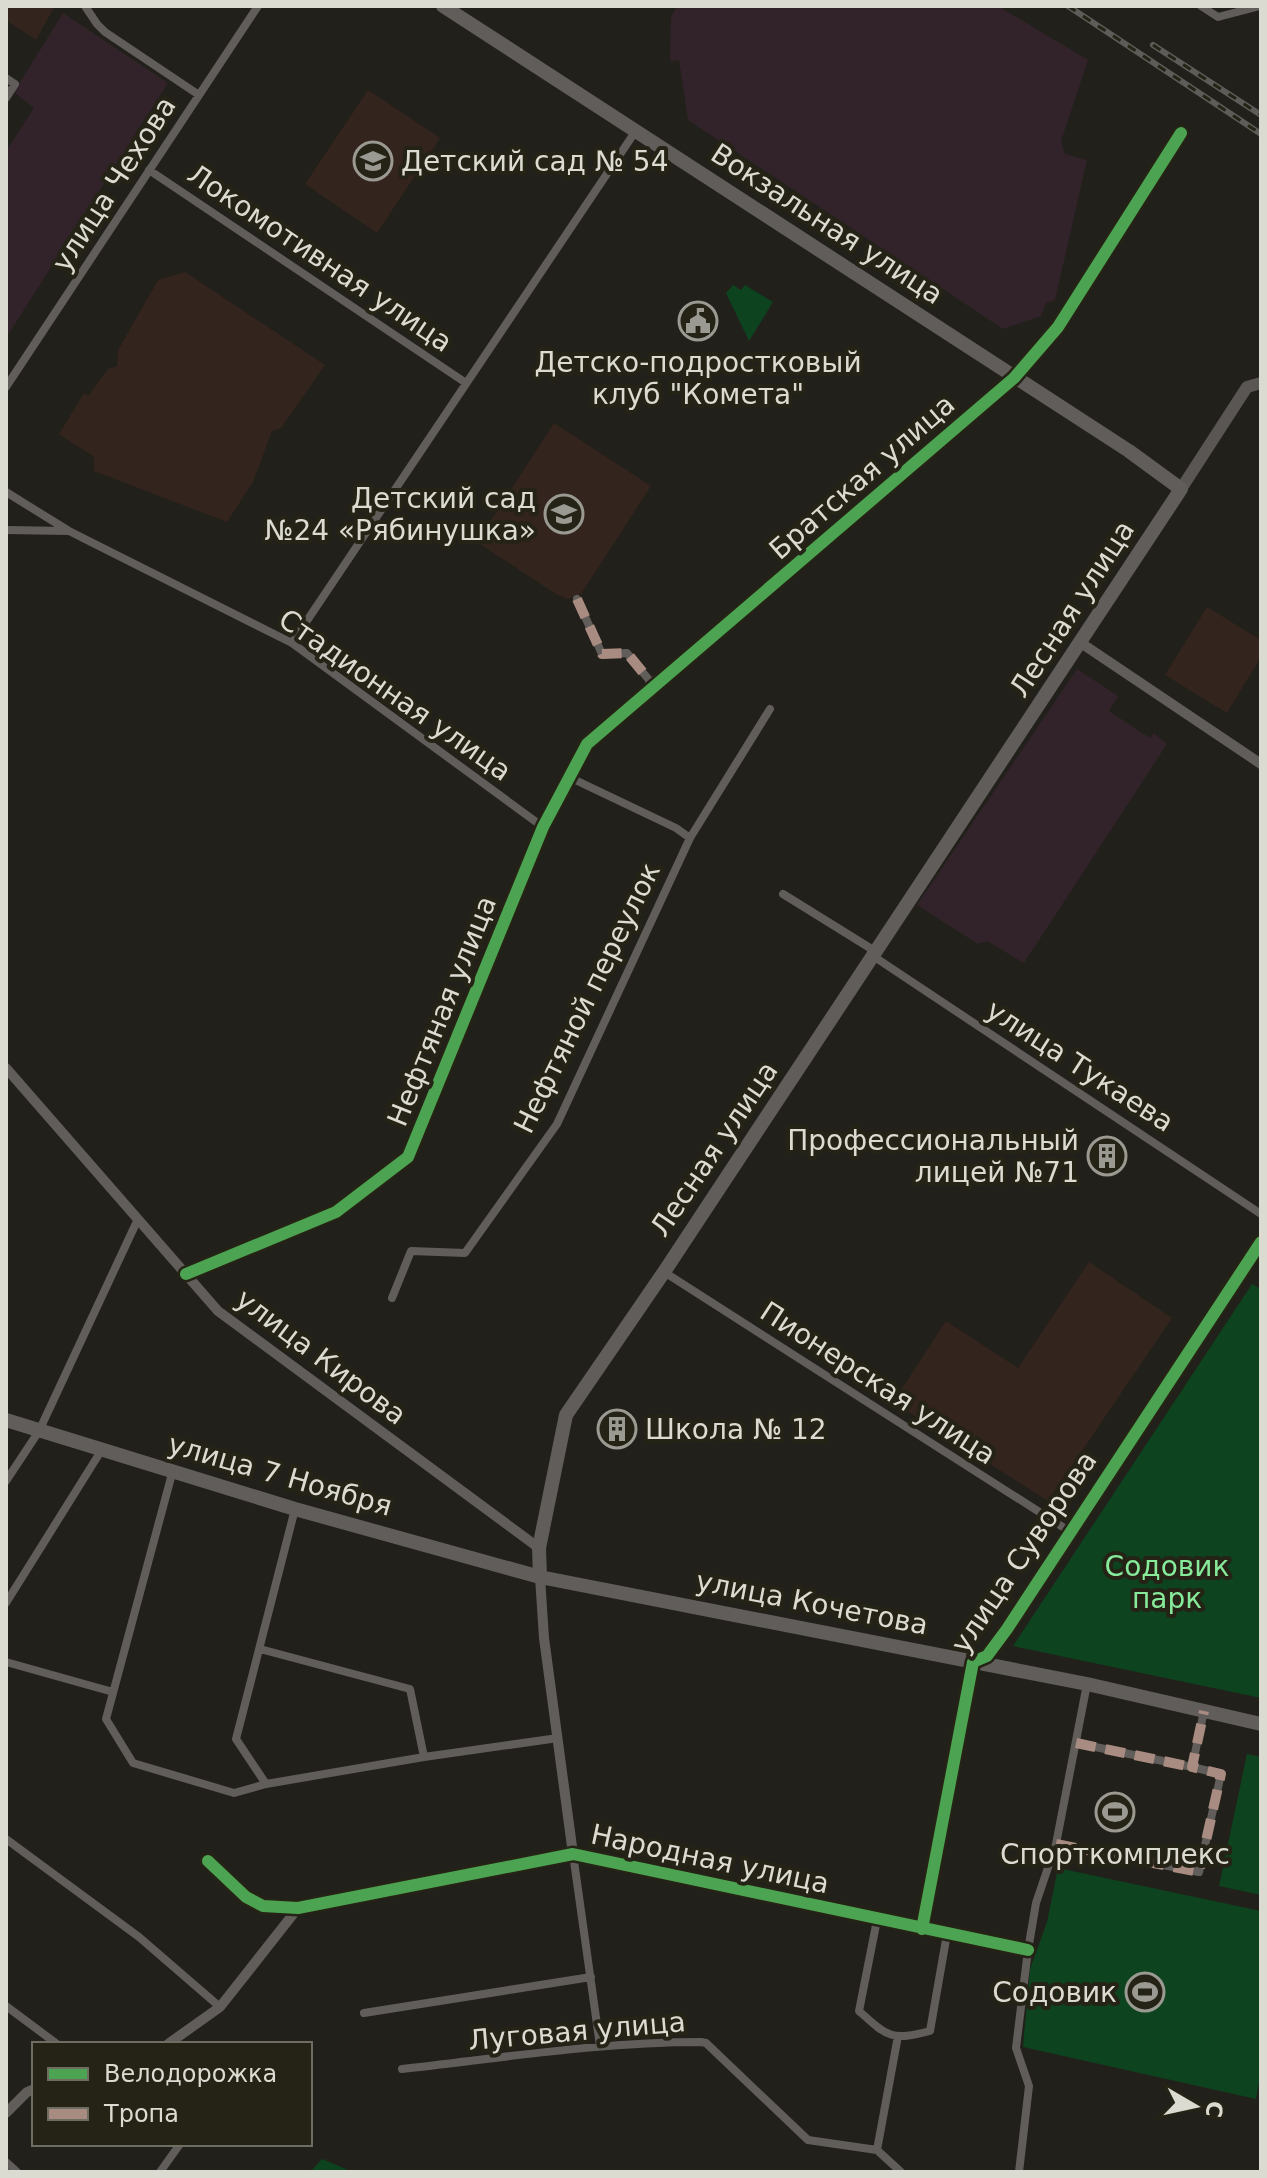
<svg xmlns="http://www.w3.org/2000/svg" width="1267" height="2178" font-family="'DejaVu Sans',sans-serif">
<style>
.industrial{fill:#32232b}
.education{fill:#33241d}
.green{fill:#0d431e}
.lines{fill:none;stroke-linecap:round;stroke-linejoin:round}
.minor{stroke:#605d5b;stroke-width:8}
.tertiary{stroke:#605d5b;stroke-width:10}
.secondary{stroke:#595653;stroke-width:12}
.primary{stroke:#605d5b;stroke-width:14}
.rail-casing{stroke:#5e5c59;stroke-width:6}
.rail{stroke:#252316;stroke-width:3;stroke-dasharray:9;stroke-linecap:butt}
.quiet{stroke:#a88b81;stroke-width:10;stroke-dasharray:20 10;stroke-linecap:butt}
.cycleway-casing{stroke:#252316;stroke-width:17}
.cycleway{stroke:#4ca352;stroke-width:12}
.labels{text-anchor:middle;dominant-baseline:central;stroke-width:8;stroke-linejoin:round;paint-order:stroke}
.poi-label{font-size:28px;fill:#dcdbd2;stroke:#252316;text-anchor:end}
.street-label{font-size:28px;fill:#dcdbd2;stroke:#252316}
.park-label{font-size:28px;fill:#87ea9b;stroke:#252316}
</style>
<rect width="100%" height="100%" fill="#22201a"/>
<path class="industrial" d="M 677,6 L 998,6 L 1088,60 L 1061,141 L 1065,154 L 1087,160 L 1055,300 L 1046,303 L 1041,316 L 1003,329 L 688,120 L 679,60 L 670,61 L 671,17 Z
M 63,13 L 168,83 L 6,338 L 6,151 L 34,108 L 14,92 Z
M 1077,669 L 1118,696 L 1109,711 L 1150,738 L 1154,733 L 1167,744 L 1024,963 L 987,941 L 978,944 L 917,905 Z"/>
<path class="education" d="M 6,6 L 55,6 L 36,40 L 6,20 Z
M 368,90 L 440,138 L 377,233 L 305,184 Z
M 185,272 L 325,365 L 281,428 L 272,431 L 253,482 L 227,522 L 94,471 L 94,457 L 59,434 L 84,393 L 88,396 L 108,369 L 117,366 L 118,350 L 158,280 Z
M 554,423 L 651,486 L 581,594 L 568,599 L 556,594 L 477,542 Z
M 1207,607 L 1261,640 L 1261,657 L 1227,713 L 1165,675 Z
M 1089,1262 L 1172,1318 L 1048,1501 L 893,1402 L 946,1321 L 1018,1368 Z"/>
<path class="green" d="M 733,285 L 741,290 L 745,285 L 773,302 L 749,341 L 726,293 Z
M 1252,1284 L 1261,1289 L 1261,1698 L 1013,1646 Z
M 1247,1754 L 1261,1757 L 1261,1895 L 1219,1886 Z
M 1058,1868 L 1261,1911 L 1261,2071 L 1256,2099 L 1023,2047 L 1030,1969 L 1047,1922 Z
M 322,2159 L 353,2172 L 310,2172 Z"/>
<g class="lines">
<path class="minor" d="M 85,6 L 97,24 L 105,32 L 199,95
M 1201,6 L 1218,17 L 1260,6
M 6,78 L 15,84 L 6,98
M 149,170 L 466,383
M 6,387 L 258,6
M 6,492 L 69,531 L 292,643 L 543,827
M 6,530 L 68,531
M 577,599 L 602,654 L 627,653 L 654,686
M 292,643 L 635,132
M 569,777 L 676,828 L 690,838
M 783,894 L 870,948 L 873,956 L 1261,1214
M 664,1272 L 1069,1531
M 186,1274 L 336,1212 L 408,1157 L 543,827 L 587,744 L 1014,378 L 1058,327 L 1181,133
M 392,1298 L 411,1251 L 465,1253 L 557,1124 L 690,838 L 770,709
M 173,1470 L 106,1719 L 133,1763 L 234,1793 L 266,1784 L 424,1757 L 558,1738
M 6,1481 L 39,1431 L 138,1219
M 6,1603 L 101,1451
M 260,1649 L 410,1689 L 424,1757
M 6,1662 L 113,1692
M 1076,1743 L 1192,1767
M 266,1784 L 236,1739 L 295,1509
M 6,1839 L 139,1937 L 220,2007
M 1056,1844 L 1199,1872 L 1221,1774 L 1192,1767 L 1204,1711
M 208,1861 L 246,1897 L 263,1906 L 298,1908
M 877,1920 L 859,2011 C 888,2037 891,2041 930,2031 L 947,1934
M 922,1929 L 973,1662 L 987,1656 L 1007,1629 L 1261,1242
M 6,2006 L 57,2044
M 364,2013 L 591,1977
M 600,2046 L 573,1854 L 1028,1950
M 402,2069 C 501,2058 601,2042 701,2042 L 706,2043 L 808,2140 L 877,2150 L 901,2172
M 877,2150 L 898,2036
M 6,2162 L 17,2172
M 160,2172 L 180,2144
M 1019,2172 L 1029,2086 L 1016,2048 L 1028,1950 L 1036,1903 L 1056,1844 L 1087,1684"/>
<path class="tertiary" d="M 1081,643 L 1261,764
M 6,1068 L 218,1311 L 539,1548
M 168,2044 L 220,2007 L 298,1908 L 573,1854 L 544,1638 L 540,1577
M 6,2113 L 27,2092 L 34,2089"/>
<path class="secondary" d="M 1181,489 L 1247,387 L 1261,383"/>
<path class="primary" d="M 443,6 L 1129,451 L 1181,489 L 664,1272 L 566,1415 L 539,1548 L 540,1577
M 6,1420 L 295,1509 L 540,1577 L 1087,1684 L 1261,1724"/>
<g class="rail-casing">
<path id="rail" d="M 1068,6 L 1261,134
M 1153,45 L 1261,115"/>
</g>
<use href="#rail" class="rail"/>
<path class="quiet" d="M 577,599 L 602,654 L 627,653 L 654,686
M 1076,1743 L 1192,1767
M 1056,1844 L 1199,1872 L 1221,1774 L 1192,1767 L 1204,1711"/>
<g class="cycleway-casing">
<path id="cycleway" d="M 186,1274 L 336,1212 L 408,1157 L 543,827 L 587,744 L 1014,378 L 1058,327 L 1181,133
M 208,1861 L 246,1897 L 263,1906 L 298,1908 L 573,1854 L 1028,1950
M 922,1929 L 973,1662 L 987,1656 L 1007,1629 L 1261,1242"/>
</g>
<use href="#cycleway" class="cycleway"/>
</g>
<defs>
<g id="school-ring" transform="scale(2)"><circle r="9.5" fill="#252316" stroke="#9b9a92" stroke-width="1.5"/><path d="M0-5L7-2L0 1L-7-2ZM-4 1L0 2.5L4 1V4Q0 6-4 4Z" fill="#9b9a92"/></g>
<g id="civic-ring" transform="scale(2)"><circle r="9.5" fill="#252316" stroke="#9b9a92" stroke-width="1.5"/><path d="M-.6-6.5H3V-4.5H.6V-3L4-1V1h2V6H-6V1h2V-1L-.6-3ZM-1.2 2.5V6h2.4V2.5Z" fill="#9b9a92"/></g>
<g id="building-ring" transform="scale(2)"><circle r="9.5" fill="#252316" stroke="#9b9a92" stroke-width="1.5"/><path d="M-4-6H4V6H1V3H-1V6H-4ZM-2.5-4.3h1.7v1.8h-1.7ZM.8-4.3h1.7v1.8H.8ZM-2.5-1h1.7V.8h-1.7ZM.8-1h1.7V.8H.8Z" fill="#9b9a92"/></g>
<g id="stadium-ring" transform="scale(2)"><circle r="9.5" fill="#252316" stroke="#9b9a92" stroke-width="1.5"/><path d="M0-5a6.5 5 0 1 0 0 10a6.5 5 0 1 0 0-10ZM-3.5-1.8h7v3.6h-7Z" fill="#9b9a92"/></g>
</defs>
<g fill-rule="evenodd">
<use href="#school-ring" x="373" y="161"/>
<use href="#civic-ring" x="698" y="321"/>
<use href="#school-ring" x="564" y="514"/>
<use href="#building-ring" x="1107" y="1156"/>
<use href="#building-ring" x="617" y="1429"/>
<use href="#stadium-ring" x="1115" y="1812"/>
<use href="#stadium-ring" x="1145" y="1992"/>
</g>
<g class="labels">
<g class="poi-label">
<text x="401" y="161" text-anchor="start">Детский сад № 54</text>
<text x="698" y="362" text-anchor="middle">Детско-подростковый<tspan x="698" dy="32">клуб "Комета"</tspan></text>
<text x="536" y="498">Детский сад<tspan x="536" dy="32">№24 «Рябинушка»</tspan></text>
<text x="1079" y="1140">Профессиональный<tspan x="1079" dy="32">лицей №71</tspan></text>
<text x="645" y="1429" text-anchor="start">Школа № 12</text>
<text x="1115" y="1854" text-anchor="middle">Спорткомплекс</text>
<text x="1117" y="1992">Содовик</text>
</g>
<g class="street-label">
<text transform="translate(114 184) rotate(-57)">улица Чехова</text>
<text transform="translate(827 224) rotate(33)">Вокзальная улица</text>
<text transform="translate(320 258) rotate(34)">Локомотивная улица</text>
<text transform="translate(862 477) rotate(-41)">Братская улица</text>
<text transform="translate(1072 609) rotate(-57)">Лесная улица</text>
<text transform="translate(395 695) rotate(35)">Стадионная улица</text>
<text transform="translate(587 998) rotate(-64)">Нефтяной переулок</text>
<text transform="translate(442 1011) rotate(-68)">Нефтяная улица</text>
<text transform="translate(1080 1066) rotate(33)">улица Тукаева</text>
<text transform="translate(714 1149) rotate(-56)">Лесная улица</text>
<text transform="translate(321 1357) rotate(37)">улица Кирова</text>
<text transform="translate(878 1383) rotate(33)">Пионерская улица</text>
<text transform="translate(280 1475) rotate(16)">улица 7 Ноября</text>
<text transform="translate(1024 1552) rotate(-56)">улица Суворова</text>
<text transform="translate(812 1603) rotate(11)">улица Кочетова</text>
<text transform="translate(710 1859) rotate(12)">Народная улица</text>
<text transform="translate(577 2031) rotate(-5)">Луговая улица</text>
</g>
<g class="park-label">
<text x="1167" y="1566">Содовик<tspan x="1167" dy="32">парк</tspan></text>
</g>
</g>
<rect width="1267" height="2178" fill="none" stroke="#dcdbd2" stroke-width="16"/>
<rect x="32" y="2042" width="280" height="104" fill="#252316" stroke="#6e6d61" stroke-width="2"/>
<rect x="48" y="2068" width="40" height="12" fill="#4ca352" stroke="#6e6d61" stroke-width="2"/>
<text x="104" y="2082" font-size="24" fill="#dcdbd2">Велодорожка</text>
<rect x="48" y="2108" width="40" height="12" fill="#a88b81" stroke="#6e6d61" stroke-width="2"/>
<text x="104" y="2122" font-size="24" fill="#dcdbd2">Тропа</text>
<g transform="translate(1195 2106) rotate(99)" stroke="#252316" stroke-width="6" paint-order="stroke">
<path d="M0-6L14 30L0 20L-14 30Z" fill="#dcdbd2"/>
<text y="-12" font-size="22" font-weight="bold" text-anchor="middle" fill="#dcdbd2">С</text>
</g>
</svg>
